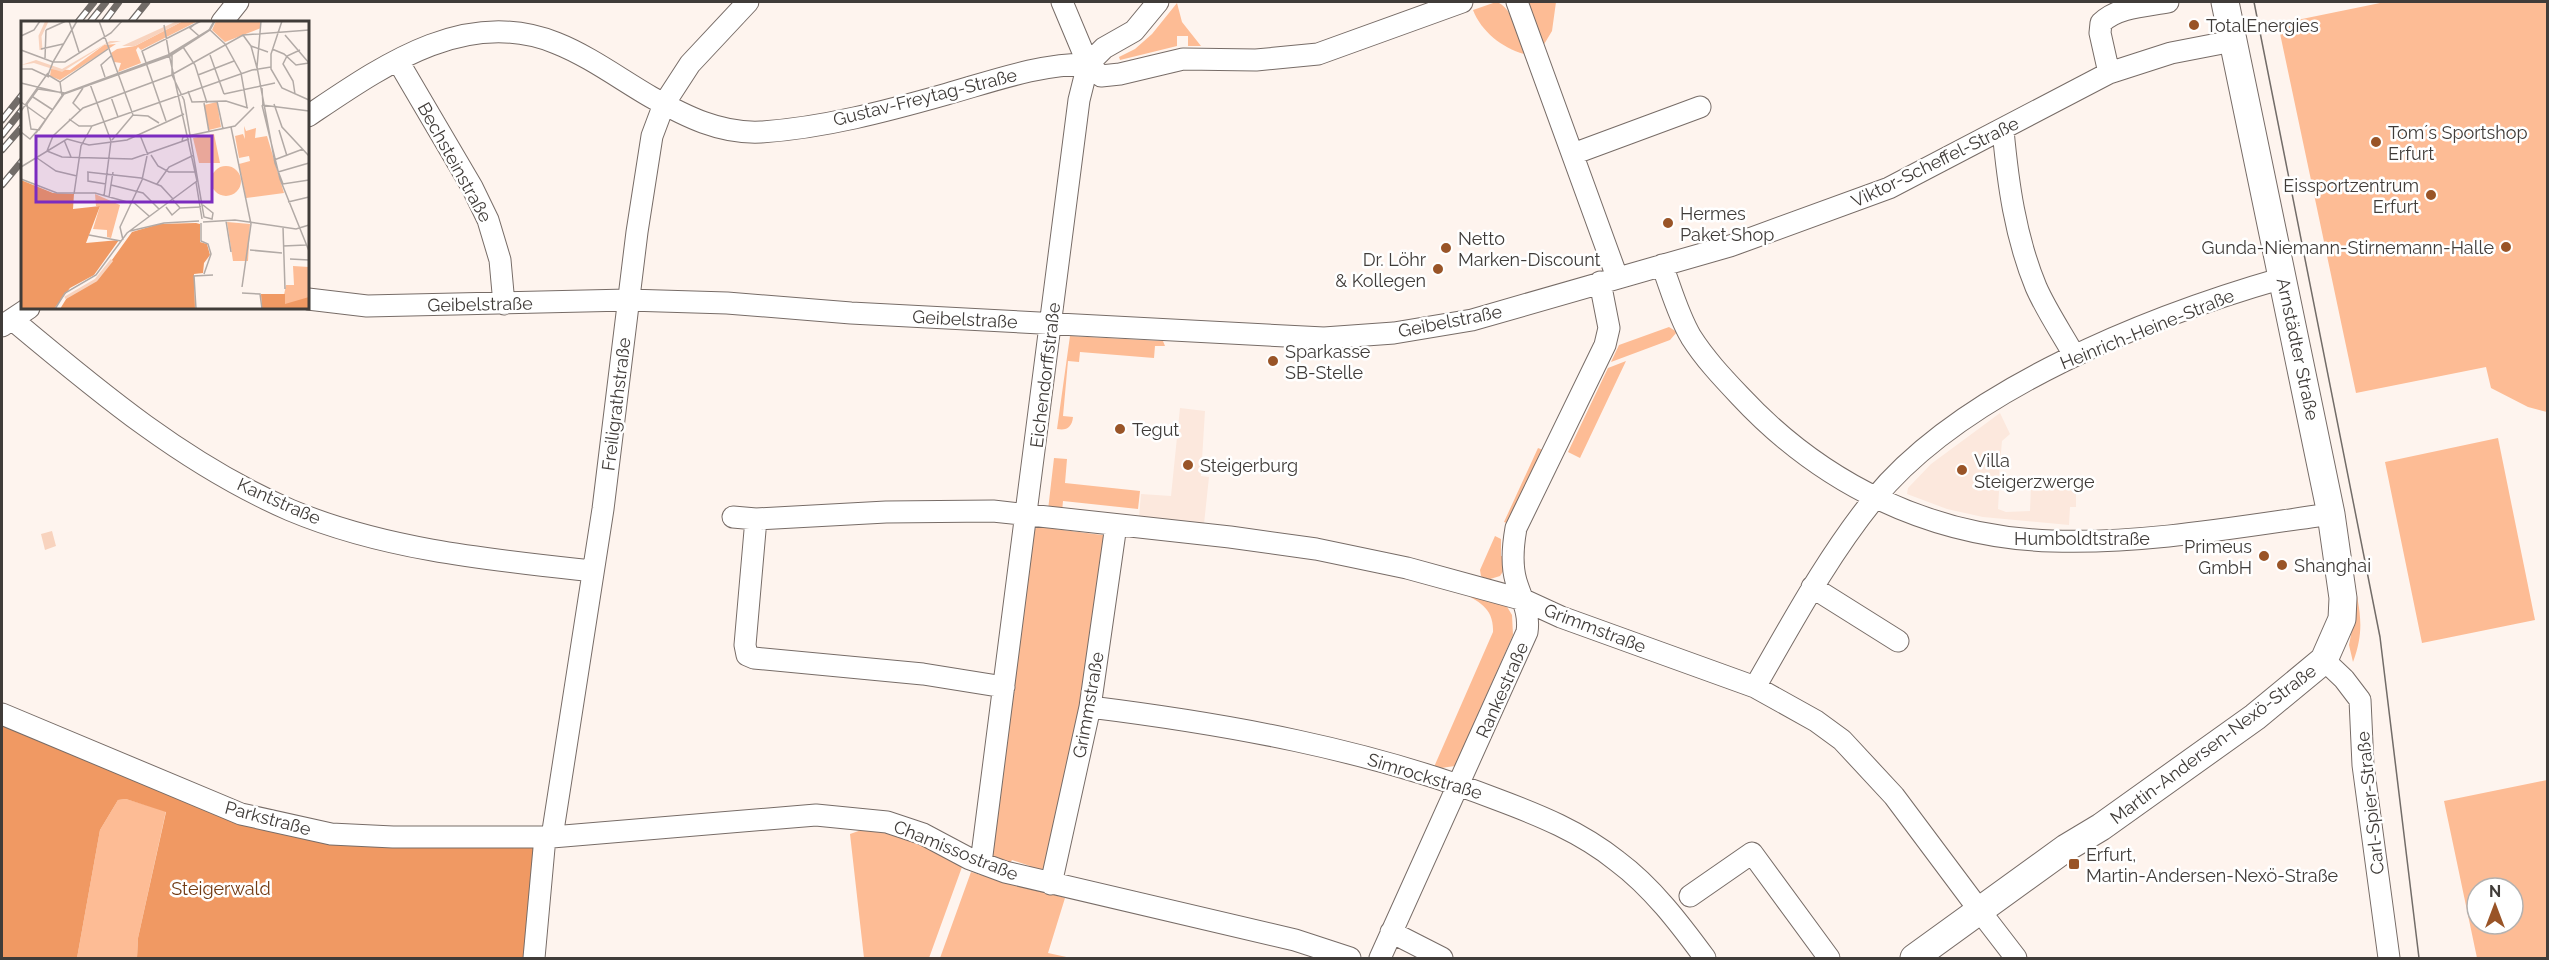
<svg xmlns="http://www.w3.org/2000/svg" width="2549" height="960" font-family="Raleway,sans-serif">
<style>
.built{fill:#fce8dd}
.green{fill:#fdbc95;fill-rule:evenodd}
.forest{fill:#f09963}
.water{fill:#f8d3be}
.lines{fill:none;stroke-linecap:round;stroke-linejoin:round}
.minor-casing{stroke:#776c67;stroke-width:23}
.major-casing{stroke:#776c67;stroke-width:29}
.minor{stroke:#fff;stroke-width:21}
.major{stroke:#fff;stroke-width:27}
.tram{stroke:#726c68;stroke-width:1.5}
.rail-casing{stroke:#726c68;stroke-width:7}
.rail{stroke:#fff;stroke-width:4.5;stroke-dasharray:14;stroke-linecap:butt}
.poi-dot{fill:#995427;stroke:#fff;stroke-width:2}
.labels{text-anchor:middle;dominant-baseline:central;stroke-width:5;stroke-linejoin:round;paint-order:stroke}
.poi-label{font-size:18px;fill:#403c39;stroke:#fff;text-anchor:start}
.street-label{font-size:18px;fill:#403c39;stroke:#fff}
.park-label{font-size:18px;fill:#723a13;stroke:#fff}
.inset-river{fill:none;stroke:#f8d3be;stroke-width:3}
.inset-road{fill:none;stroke:#b2aaa6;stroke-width:1.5}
.view{fill:#7b2cbf;fill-opacity:0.15;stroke:#7b2cbf;stroke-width:3}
.inset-edge{fill:none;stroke:#403c39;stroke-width:3}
</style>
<rect width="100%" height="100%" fill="#fef4ee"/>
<path class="built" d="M 1180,408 L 1205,411 L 1201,476 L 1209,477 L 1204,524 L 1139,517 L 1141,494 L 1171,496 Z
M 2000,413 L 2010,434 L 2002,441 L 1999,476 L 1991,480 L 1992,488 L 1999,491 L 1998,509 L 2006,512 L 2030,511 L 2031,485 L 2043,486 L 2043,482 L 2071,484 L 2071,491 L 2076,491 L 2076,507 L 2070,507 L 2069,525 L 1983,517 L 1947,509 L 1907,494 L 1908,488 L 1931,464 Z"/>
<path class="green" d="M 1496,2 C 1513,6 1518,38 1524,54 C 1502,48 1481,31 1473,10 Z
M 1528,2 L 1556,2 L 1552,31 L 1543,46 Z
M 2385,2 L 2547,2 L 2547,412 L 2528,407 L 2491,388 L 2486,367 L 2356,393 L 2278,24 Z
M 1177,3 L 1182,22 L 1201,46 L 1188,46 L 1188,36 L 1177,36 L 1177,46 L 1120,60 L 1119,57 L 1135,49 L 1152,34 Z
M 1669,327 L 1677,332 L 1670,340 L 1611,362 L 1619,345 Z
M 1070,336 L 1163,341 L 1165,346 L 1155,346 L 1154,358 L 1080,352 L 1079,362 L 1068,361 L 1063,416 L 1073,417 C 1072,427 1067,431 1057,429 Z
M 1626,361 L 1580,458 L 1568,452 L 1608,368 Z
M 2498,438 L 2535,620 L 2422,643 L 2385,462 Z
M 1538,448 L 1543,450 L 1509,524 L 1504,522 Z
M 1054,458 L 1067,459 L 1065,483 L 1140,491 L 1138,509 L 1063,501 L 1062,512 L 1048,510 Z
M 1040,527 L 1110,536 L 1085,705 L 1045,870 L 1031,869 L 1030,866 L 1012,860 L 1010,863 L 990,855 L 1031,530 Z
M 1495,536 L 1501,539 L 1501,556 L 1504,556 L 1504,570 L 1500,576 L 1487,580 L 1481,576 L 1480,570 Z
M 2353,574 C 2359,609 2366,627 2353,662 L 2349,645 L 2357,603 Z
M 1460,591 L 1506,605 L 1512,615 L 1513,635 L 1455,766 L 1441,768 L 1439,771 L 1434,767 L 1493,632 C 1494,608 1479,602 1460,591 Z
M 2547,780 L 2547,958 L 2477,958 L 2444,801 ZM 2477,888 L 2513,888 L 2513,924 L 2477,924 Z
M 126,799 L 166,811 L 138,938 L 137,958 L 77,958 L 100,830 L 118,800 Z
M 870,827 L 913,840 L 962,867 L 929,958 L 864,958 L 850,834 Z
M 971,872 L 1065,898 L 1048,953 L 1071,958 L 940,958 Z"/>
<path class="forest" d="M 2,724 L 247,822 L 540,843 L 530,958 L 137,958 L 138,938 L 166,812 L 126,799 L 118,800 L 100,830 L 77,958 L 2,958 Z"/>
<path class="water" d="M 52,531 L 56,546 L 45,550 L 41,534 Z"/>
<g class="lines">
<g class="minor-casing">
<path id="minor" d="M 1062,2 L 1088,64
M 1517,2 L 1617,277
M 222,22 L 238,2
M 398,61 L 472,187 L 488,220 L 500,260 L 504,304
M 1088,64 L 1104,48 L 1134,31 L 1158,2
M 2109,73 L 2100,33 L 2101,23 C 2117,7 2146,6 2168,2
M 308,116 C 381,67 465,6 556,43 C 589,56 620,79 651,97 C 685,116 720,134 761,132 C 823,128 887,111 947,94 C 993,81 1039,64 1088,64 L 1101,76 L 1120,74 L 1183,59 L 1256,60 L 1318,54 L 1462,2
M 2003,130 C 2008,183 2015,236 2036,287 C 2046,310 2061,332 2074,355
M 1573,154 L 1700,107
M 1662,265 C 1671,289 1678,315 1691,337 C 1705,359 1722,377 1740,396 C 1822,484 1930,537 2052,541 C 2145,544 2238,527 2331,514
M 308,299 L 367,306 L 628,300 L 727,303 L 851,313 L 1324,338 L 1394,333 L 1472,320 L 1730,246 L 1889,188 L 2109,73 L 2171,53 L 2233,41
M 13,320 C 99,392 186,465 290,510 C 385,550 492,560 593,571
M 2,326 L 29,308
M 733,517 L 756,519 L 886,512 L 993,511 L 1230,537 L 1316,549 L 1407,568 L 1524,600 L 1561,617 L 1755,687 L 1816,721 L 1842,740 L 1894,796 L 1980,911
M 756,519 L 745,645 L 747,655 L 754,658 L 923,674 L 1004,687
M 1812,587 L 1898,641
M 2324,660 L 2344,679 L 2360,700 L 2363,765 L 2389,958
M 1755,687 C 1792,623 1827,557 1874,499 C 1963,390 2150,316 2283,278
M 1090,707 C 1227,724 1367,749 1496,799 C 1539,815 1581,832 1617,861 C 1652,887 1680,924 1705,958
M 2,714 L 241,814 L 331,834 L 393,837 L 552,837 L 816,815 L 887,822 L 923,834 L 970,859 L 1005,872 L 1295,940 L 1350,958
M 552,837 L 603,509 L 637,232 L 652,136 L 664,104 L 690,64 L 748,2
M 981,863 L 1079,100 L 1088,64
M 1051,884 L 1090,707 L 1116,525
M 1690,896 L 1752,853 L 1829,958
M 1986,919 L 2016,958
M 1391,932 L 1442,958
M 534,958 L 545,837
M 1380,958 L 1527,632 C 1530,612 1521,598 1516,581 C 1511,564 1513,545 1516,528 L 1605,345 L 1609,328 L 1600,282"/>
</g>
<g class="major-casing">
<path id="major" d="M 1914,958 L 2066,848 L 2101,827 L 2255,717 L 2324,660 L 2342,619 L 2343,598 L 2331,514 L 2225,2"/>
</g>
<use href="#minor" class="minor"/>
<use href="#major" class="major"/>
<path class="tram" d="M 2254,2 L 2380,637 L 2419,958"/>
<g class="rail-casing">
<path id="rail" d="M 78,22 L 94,2
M 90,22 L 106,2
M 104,22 L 119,2
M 131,22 L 147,2
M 2,120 L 22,95
M 2,135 L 22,110
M 2,150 L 22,127
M 2,185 L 22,161"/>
</g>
<use href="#rail" class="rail"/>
</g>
<g class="poi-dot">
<circle cx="2194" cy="25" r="6"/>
<circle cx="2376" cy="142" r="6"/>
<circle cx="2431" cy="195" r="6"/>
<circle cx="1668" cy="223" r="6"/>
<circle cx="2506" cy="247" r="6"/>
<circle cx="1446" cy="248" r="6"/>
<circle cx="1438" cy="269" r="6"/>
<circle cx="1273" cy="361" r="6"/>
<circle cx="1120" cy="429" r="6"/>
<circle cx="1188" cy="465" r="6"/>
<circle cx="1962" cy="470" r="6"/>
<circle cx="2264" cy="556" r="6"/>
<circle cx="2282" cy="565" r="6"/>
<rect x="2068" y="858" width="12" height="12" rx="3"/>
</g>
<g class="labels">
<g class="poi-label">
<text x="2206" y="25">TotalEnergies</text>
<text x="2388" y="132">Tom´s Sportshop<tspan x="2388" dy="21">Erfurt</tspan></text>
<text x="2419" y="185" text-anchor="end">Eissportzentrum<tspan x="2419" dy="21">Erfurt</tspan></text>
<text x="1680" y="213">Hermes<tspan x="1680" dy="21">Paket Shop</tspan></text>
<text x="1458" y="238">Netto<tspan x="1458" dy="21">Marken-Discount</tspan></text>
<text x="2494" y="247" text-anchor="end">Gunda-Niemann-Stirnemann-Halle</text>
<text x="1426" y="259" text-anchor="end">Dr. Löhr<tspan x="1426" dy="21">&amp; Kollegen</tspan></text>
<text x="1285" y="351">Sparkasse<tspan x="1285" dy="21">SB-Stelle</tspan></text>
<text x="1132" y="429">Tegut</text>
<text x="1974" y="460">Villa<tspan x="1974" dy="21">Steigerzwerge</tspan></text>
<text x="1200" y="465">Steigerburg</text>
<text x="2252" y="546" text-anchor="end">Primeus<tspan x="2252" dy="21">GmbH</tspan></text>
<text x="2294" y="565">Shanghai</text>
<text x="2086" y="854">Erfurt,<tspan x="2086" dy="21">Martin-Andersen-Nexö-Straße</tspan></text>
</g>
<g class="street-label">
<text transform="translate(925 97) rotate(-14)">Gustav-Freytag-Straße</text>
<text transform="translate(455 162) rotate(61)">Bechsteinstraße</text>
<text transform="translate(1935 162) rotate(-26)">Viktor-Scheffel-Straße</text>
<text transform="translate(480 304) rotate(-1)">Geibelstraße</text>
<text transform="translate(965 319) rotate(3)">Geibelstraße</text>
<text transform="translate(1450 321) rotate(-11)">Geibelstraße</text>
<text transform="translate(2147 329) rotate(-22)">Heinrich-Heine-Straße</text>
<text transform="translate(2298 349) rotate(78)">Arnstädter Straße</text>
<text transform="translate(1045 375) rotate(-83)">Eichendorffstraße</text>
<text transform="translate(616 404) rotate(-83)">Freiligrathstraße</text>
<text transform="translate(279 501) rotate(24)">Kantstraße</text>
<text x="2082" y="538">Humboldtstraße</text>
<text transform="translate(1595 628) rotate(21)">Grimmstraße</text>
<text transform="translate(1502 690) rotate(-66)">Rankestraße</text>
<text transform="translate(1088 705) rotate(-80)">Grimmstraße</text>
<text transform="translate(2213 744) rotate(-37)">Martin-Andersen-Nexö-Straße</text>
<text transform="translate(1425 776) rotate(17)">Simrockstraße</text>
<text transform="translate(2370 803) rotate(-96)">Carl-Spier-Straße</text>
<text transform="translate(268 818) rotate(15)">Parkstraße</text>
<text transform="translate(956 850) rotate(22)">Chamissostraße</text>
</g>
<g class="park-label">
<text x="221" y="888">Steigerwald</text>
</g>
</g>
<g transform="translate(21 21)">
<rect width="288" height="288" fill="#fef4ee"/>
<path d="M 162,0 L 177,0 L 120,29 L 117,26 L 115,29 L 120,42 L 97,51 L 100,42 L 93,41 L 90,32 L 96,28 L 114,25 ZM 195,0 L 239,0 L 240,7 L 204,21 L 191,9 ZM 95,23 L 39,59 L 29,55 L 30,48 L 49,49 L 83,24 ZM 196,81 L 200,106 L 188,109 L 183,84 ZM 223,105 L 225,110 L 235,107 L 234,117 L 246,115 L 263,172 L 225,177 L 218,143 L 229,140 L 228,135 L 218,137 L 214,115 L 222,113 L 224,118 ZM 193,113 L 199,142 L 178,142 L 172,117 ZM190 160a15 15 0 1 1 30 0a15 15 0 1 1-30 0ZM 74,173 L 99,184 L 90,217 L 86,216 L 86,209 L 72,208 L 79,185 L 75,185 ZM 206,201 L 229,203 L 227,240 L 212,240 ZM 272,245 L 288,246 L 288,288 L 241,288 L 263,274 L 265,264 L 273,264 Z" fill="#fdbc95"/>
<path d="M 0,159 L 32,172 L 53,173 L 52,188 L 79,185 L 65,222 L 98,219 L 73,254 L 49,267 L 33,288 L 0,288 ZM 175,202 L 179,203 L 179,221 L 186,223 L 189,234 L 183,242 L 182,252 L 173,253 L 174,288 L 39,288 L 47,275 L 78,257 L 111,211 L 138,203 ZM 240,273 L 264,273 L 264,283 L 288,276 L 288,288 L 241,288 Z" fill="#f09963"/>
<path d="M 156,0 L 162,0 L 114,25 L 101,25 ZM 89,20 L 100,20 L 83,24 L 41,51 L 13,42 L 0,44 L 15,39 L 41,48 Z" fill="#f8d3be"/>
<path class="inset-river" d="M 20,29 L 19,15 L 26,0M 44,277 L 75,259 L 91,239"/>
<path class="inset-road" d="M 48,0 L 58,31M 56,0 L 32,41 L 44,41 L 90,12 L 101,0M 78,0 L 112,94M 178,0 L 169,7 L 178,15M 193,0 L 188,9 L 147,34 L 44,72 L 17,68 L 6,83 L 10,108 L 18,109 L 42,73 L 149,34 L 188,9 L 193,0M 240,0 L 236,46 L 254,142 L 262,163 L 288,159M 261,0 L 250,33 L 250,48 L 261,67 L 288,79M 143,4 L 148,33M 188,8 L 204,23 L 220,52 L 226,86M 25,9 L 45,0M 222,14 L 230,25 L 247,31M 264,14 L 288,42M 0,15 L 13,9 L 19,0M 230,25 L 236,47M 162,26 L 174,44 L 186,82M 20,28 L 42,23M 251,28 L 263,33 L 275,44 L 288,42M 0,29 L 32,41 L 27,54 L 39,61 L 41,75M 151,32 L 151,54 L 163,79 L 183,196 L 191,198 L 192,192 L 182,184M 189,34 L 203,73M 24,37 L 25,9M 0,48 L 11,48 L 28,56M 152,53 L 222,14 L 288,9M 177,54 L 213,40M 84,56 L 80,44 L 90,35M 39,61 L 87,28M 0,62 L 41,72M 69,63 L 90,120M 241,67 L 242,85M 167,70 L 171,81 L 205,80 L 227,87M 203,73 L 254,62M 274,73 L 272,60 L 262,43 L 266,35 L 279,29M 12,76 L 32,89M 90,76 L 97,96M 196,80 L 202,108M 0,81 L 25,99M 183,82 L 188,111M 253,83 L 261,106 L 288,135M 241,84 L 259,158 L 288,230M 241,84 L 288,90M 59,89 L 52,82 L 62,67M 0,90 L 27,52M 112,94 L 127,95 L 138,102M 48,98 L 58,105 L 71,105 L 231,49 L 250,46M 145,100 L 121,30 L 180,0M 210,106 L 230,203 L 221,266M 258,109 L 266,135M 0,111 L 9,118 L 16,110M 15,112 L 43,73 L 149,35 L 189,9 L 194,0M 119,114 L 127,134M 43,119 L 50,136M 91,119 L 112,94M 161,120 L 162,116 L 214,105 L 233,86M 26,130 L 32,115 L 62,87 L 151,54M 26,130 L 41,136 L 111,138 L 168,118M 130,134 L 137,145 L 148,151 L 176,151M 16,137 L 35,150 L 56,155M 253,139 L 282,128M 0,146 L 46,118 L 68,124 L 106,119 L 163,93M 66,151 L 120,157 L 140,165 L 152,178M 67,151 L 67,160 L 85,163M 257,151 L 288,142M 0,158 L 36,172 L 74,172 L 110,182M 175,161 L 181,198M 136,163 L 148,146 L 173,134M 90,164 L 122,172 L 138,188M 53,173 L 60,125 L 71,105M 83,175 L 90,120M 88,176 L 92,151M 152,179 L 159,187 L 180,186M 111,180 L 128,195M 267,181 L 288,176M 145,186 L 151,194 L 159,187M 205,200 L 210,231M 182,201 L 214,199 L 275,208 L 288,204M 180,202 L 180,220 L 187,223 L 190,233 L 183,253M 262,206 L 264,268M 109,210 L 143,202 L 178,200M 68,214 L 100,220M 102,219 L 99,206 L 121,159 L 126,135M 262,225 L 285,224M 229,229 L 261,232M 269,238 L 288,239M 221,272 L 239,273 L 241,288M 34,288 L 44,272 L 75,254 L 106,212 L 176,160 L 148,33M 175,288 L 173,255 L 192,254"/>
<path class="view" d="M 15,115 L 191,115 L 191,181 L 15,181 Z"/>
<rect width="288" height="288" class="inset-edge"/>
</g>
<rect width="2549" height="960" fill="none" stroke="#403c39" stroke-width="6"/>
<g transform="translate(2495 906)"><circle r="28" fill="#ffffff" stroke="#b3b1b0" stroke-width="1.5"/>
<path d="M0-4.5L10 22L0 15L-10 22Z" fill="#995427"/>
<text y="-9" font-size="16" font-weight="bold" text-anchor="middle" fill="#403c39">N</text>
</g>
</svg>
